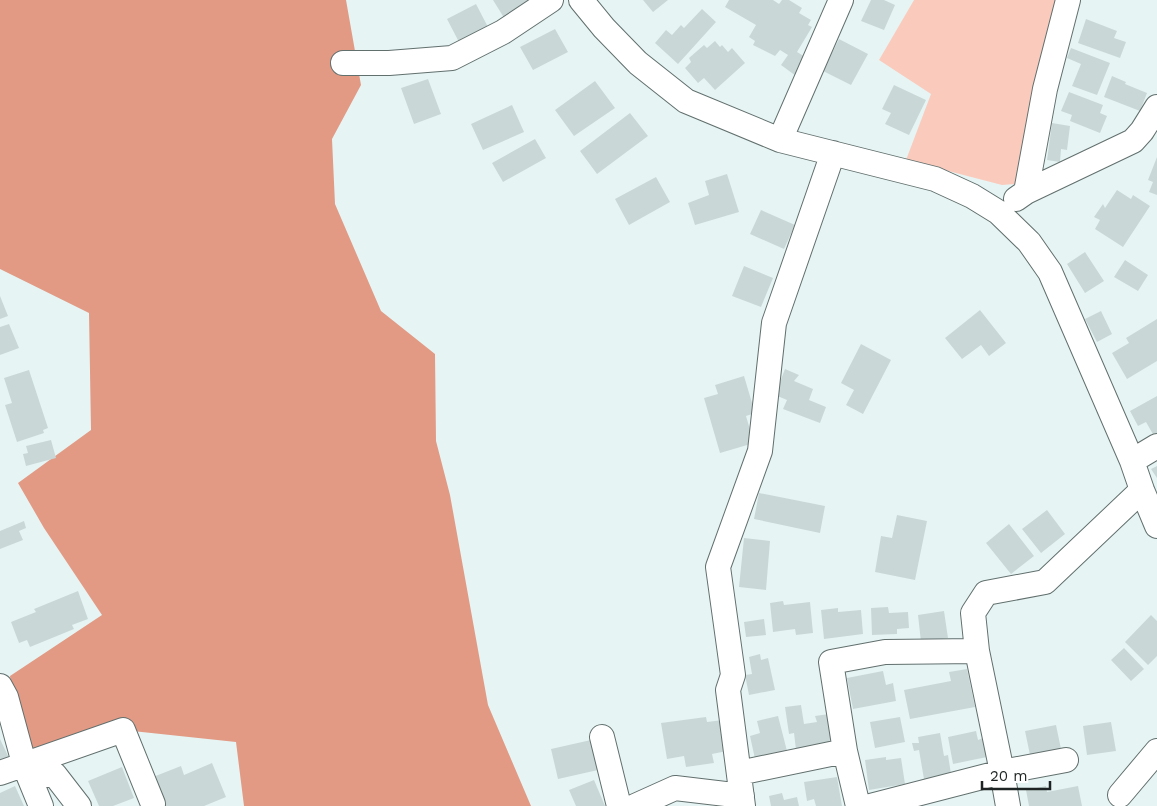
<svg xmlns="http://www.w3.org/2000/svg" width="1157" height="806" font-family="'Work Sans',sans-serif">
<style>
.green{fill:#facbbd}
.forest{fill:#e29a85}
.building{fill:#c9d8d7}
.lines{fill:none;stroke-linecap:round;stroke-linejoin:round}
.minor-casing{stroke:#616f6d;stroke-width:26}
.minor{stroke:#fff;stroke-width:24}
</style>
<rect width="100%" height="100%" fill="#e6f5f4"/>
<path class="green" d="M 914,0 L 1061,0 L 1015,184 L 1002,185 L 906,160 L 931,94 L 879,60 Z"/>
<path class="forest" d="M 0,0 L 346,0 L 361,85 L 332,139 L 335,204 L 381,311 L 435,354 L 436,441 L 450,495 L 488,705 L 531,806 L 244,806 L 236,742 L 123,730 L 22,757 L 10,676 L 102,615 L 44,528 L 18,483 L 91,430 L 89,313 L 0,269 Z"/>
<path class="building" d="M 493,0 L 534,0 L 506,21 Z
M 643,0 L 668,0 L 653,12 Z
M 729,0 L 773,0 L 779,4 L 782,0 L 789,0 L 802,8 L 799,13 L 811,20 L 808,25 L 812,27 L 797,52 L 807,58 L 796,76 L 781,65 L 788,55 L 780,50 L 775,56 L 753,45 L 755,41 L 749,37 L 756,25 L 725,7 Z
M 871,0 L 884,0 L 895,5 L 884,30 L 861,21 Z
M 476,4 L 489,29 L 460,44 L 447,19 Z
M 702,9 L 716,22 L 678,64 L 655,43 L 666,30 L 672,35 L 681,25 L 684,28 Z
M 1086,19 L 1117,31 L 1114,38 L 1126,42 L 1120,58 L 1078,43 Z
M 555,29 L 568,52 L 533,70 L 520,47 Z
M 839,39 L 868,54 L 851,85 L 823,71 Z
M 715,41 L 720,47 L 722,45 L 728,52 L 732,48 L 745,63 L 715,90 L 704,78 L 698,83 L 685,68 L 691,62 L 689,58 L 704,45 L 707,48 Z
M 1071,48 L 1110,63 L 1097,95 L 1072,86 L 1081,64 L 1067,58 Z
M 1112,76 L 1126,82 L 1125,84 L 1147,93 L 1140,111 L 1104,97 Z
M 428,79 L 441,114 L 414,124 L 401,88 Z
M 595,81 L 615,108 L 574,136 L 555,110 Z
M 894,85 L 926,100 L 909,135 L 885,124 L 891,113 L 882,109 Z
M 1069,92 L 1103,105 L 1100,113 L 1107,116 L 1100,133 L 1070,121 L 1072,115 L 1061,111 Z
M 512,105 L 524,132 L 483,150 L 471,124 Z
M 630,113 L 648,136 L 597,174 L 580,151 Z
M 1052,123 L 1070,126 L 1067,150 L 1061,149 L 1060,162 L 1047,160 Z
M 535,139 L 546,158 L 503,182 L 492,163 Z
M 1157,157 L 1157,195 L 1149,192 L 1153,182 L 1148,180 Z
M 727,174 L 739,212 L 695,225 L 688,203 L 709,195 L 705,181 Z
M 656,177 L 670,202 L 629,225 L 615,199 Z
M 1117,190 L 1131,199 L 1133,195 L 1150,206 L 1123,247 L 1095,229 L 1100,220 L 1094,217 L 1103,204 L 1105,208 Z
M 761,210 L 795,225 L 784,249 L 750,234 Z
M 1085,252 L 1104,281 L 1085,293 L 1067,264 Z
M 1125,260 L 1148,275 L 1138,291 L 1114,277 Z
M 744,266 L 773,278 L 761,307 L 732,296 Z
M 0,296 L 8,316 L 0,319 Z
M 980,310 L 1006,343 L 989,356 L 981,345 L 962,359 L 945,338 Z
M 1101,311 L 1112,334 L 1097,342 L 1085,319 Z
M 1157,319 L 1157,361 L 1127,379 L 1112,353 L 1129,343 L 1126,338 Z
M 9,324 L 19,348 L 0,355 L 0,327 Z
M 861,344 L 891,360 L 863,414 L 846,405 L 854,390 L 841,383 Z
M 785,369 L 799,375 L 794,381 L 813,389 L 809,400 L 826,407 L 820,423 L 783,409 L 787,400 L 775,395 Z
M 29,370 L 48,428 L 43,430 L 44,433 L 17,442 L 5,405 L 12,403 L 4,378 Z
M 744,376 L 755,413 L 746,416 L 754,443 L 720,453 L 704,398 L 718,394 L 715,385 Z
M 1157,396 L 1157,435 L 1154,436 L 1146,422 L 1138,426 L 1130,411 Z
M 51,440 L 56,458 L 26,466 L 23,454 L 28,453 L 26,446 Z
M 1157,466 L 1157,478 L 1151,469 Z
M 759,493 L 825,506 L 820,533 L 754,519 Z
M 1047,510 L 1065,534 L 1041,553 L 1022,529 Z
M 897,515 L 927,521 L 915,580 L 875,572 L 881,536 L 892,538 Z
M 24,521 L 26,528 L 19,531 L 23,540 L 0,549 L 0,531 Z
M 1009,524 L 1034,556 L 1011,574 L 986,543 Z
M 744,538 L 770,541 L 766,590 L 739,587 Z
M 78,591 L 88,619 L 72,625 L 74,629 L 30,647 L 27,640 L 19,643 L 11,622 L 36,612 L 34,609 Z
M 783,601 L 784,605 L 810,602 L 813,633 L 796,635 L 795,629 L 773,632 L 770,603 Z
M 888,607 L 889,613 L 908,612 L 909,628 L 897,629 L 897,634 L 872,635 L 871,608 Z
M 838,608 L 838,612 L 861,610 L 863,634 L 824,639 L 821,610 Z
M 944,611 L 948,638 L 921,642 L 918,615 Z
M 1151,615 L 1157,621 L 1157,656 L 1148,665 L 1125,642 Z
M 764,619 L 766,635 L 746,637 L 744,622 Z
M 1124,648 L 1144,669 L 1131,681 L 1111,660 Z
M 760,654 L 761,660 L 768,658 L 775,690 L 749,695 L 745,675 L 752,674 L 749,657 Z
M 967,669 L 975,707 L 910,719 L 904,690 L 951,681 L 949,672 Z
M 883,671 L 886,685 L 893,683 L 896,701 L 853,709 L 847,678 Z
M 801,705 L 804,724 L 817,722 L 815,716 L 829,714 L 834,745 L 796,750 L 794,733 L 789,734 L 785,707 Z
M 778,716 L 787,751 L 755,759 L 750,736 L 760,733 L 757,721 Z
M 706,717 L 707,722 L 723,720 L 727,751 L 712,754 L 714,763 L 686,767 L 684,756 L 667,759 L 661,723 Z
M 900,717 L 905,742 L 875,748 L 870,722 Z
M 1111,722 L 1116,751 L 1087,755 L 1083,726 Z
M 1056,725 L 1061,749 L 1030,755 L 1025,731 Z
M 976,731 L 978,740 L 983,738 L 987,757 L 953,764 L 948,737 Z
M 940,733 L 944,756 L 948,755 L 951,774 L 924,779 L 919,750 L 914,751 L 912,743 L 919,743 L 918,737 Z
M 0,739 L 9,758 L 0,762 Z
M 591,740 L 598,770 L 558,779 L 551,749 Z
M 886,757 L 886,760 L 901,758 L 905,784 L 869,790 L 865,760 Z
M 212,763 L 226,797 L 204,806 L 165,806 L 153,777 L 181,766 L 184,775 Z
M 122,767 L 134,798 L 113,806 L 99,806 L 88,781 Z
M 837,777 L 842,806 L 816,806 L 814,799 L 807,801 L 804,782 Z
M 594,780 L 605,806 L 576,806 L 569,790 Z
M 15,786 L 24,806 L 0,806 L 0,793 Z
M 1046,786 L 1047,792 L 1078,786 L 1082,806 L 1029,806 L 1026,790 Z
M 782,793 L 784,800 L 797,797 L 799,806 L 771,806 L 769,796 Z"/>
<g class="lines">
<g class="minor-casing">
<path id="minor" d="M 581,0 L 604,28 L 638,63 L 686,101 L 780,140 L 935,179 L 972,196 L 998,212 L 1029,242 L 1050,272 L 1132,461 L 1142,490 L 1157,526
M 343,63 L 389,63 L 452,58 L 503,32 L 551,0
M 780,140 L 841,0
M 1026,192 L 1045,89 L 1068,0
M 1016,199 L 1026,192 L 1133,141 L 1142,131 L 1157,107
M 1132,461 L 1157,446
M 0,686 L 6,697 L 25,767 L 41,806
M 602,737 L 619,806
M 0,773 L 123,730 L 153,804
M 739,773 L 845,751
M 29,775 L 55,775 L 79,806
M 1120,795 L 1157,751
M 635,806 L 675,788 L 742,796
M 743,806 L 728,690 L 733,675 L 718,567 L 760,451 L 774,323 L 833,153
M 858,806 L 845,751 L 831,662 L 885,652 L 977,651
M 870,806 L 1002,772 L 1066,760
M 1008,806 L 1002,772 L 977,651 L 973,613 L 986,593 L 1045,582 L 1142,490"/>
</g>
<use href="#minor" class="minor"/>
</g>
<path d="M982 781v8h68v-8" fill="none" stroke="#1e2423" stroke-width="2.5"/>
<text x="990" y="781" font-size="15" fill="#1e2423" stroke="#ffffff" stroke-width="4" paint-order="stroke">20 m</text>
</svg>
